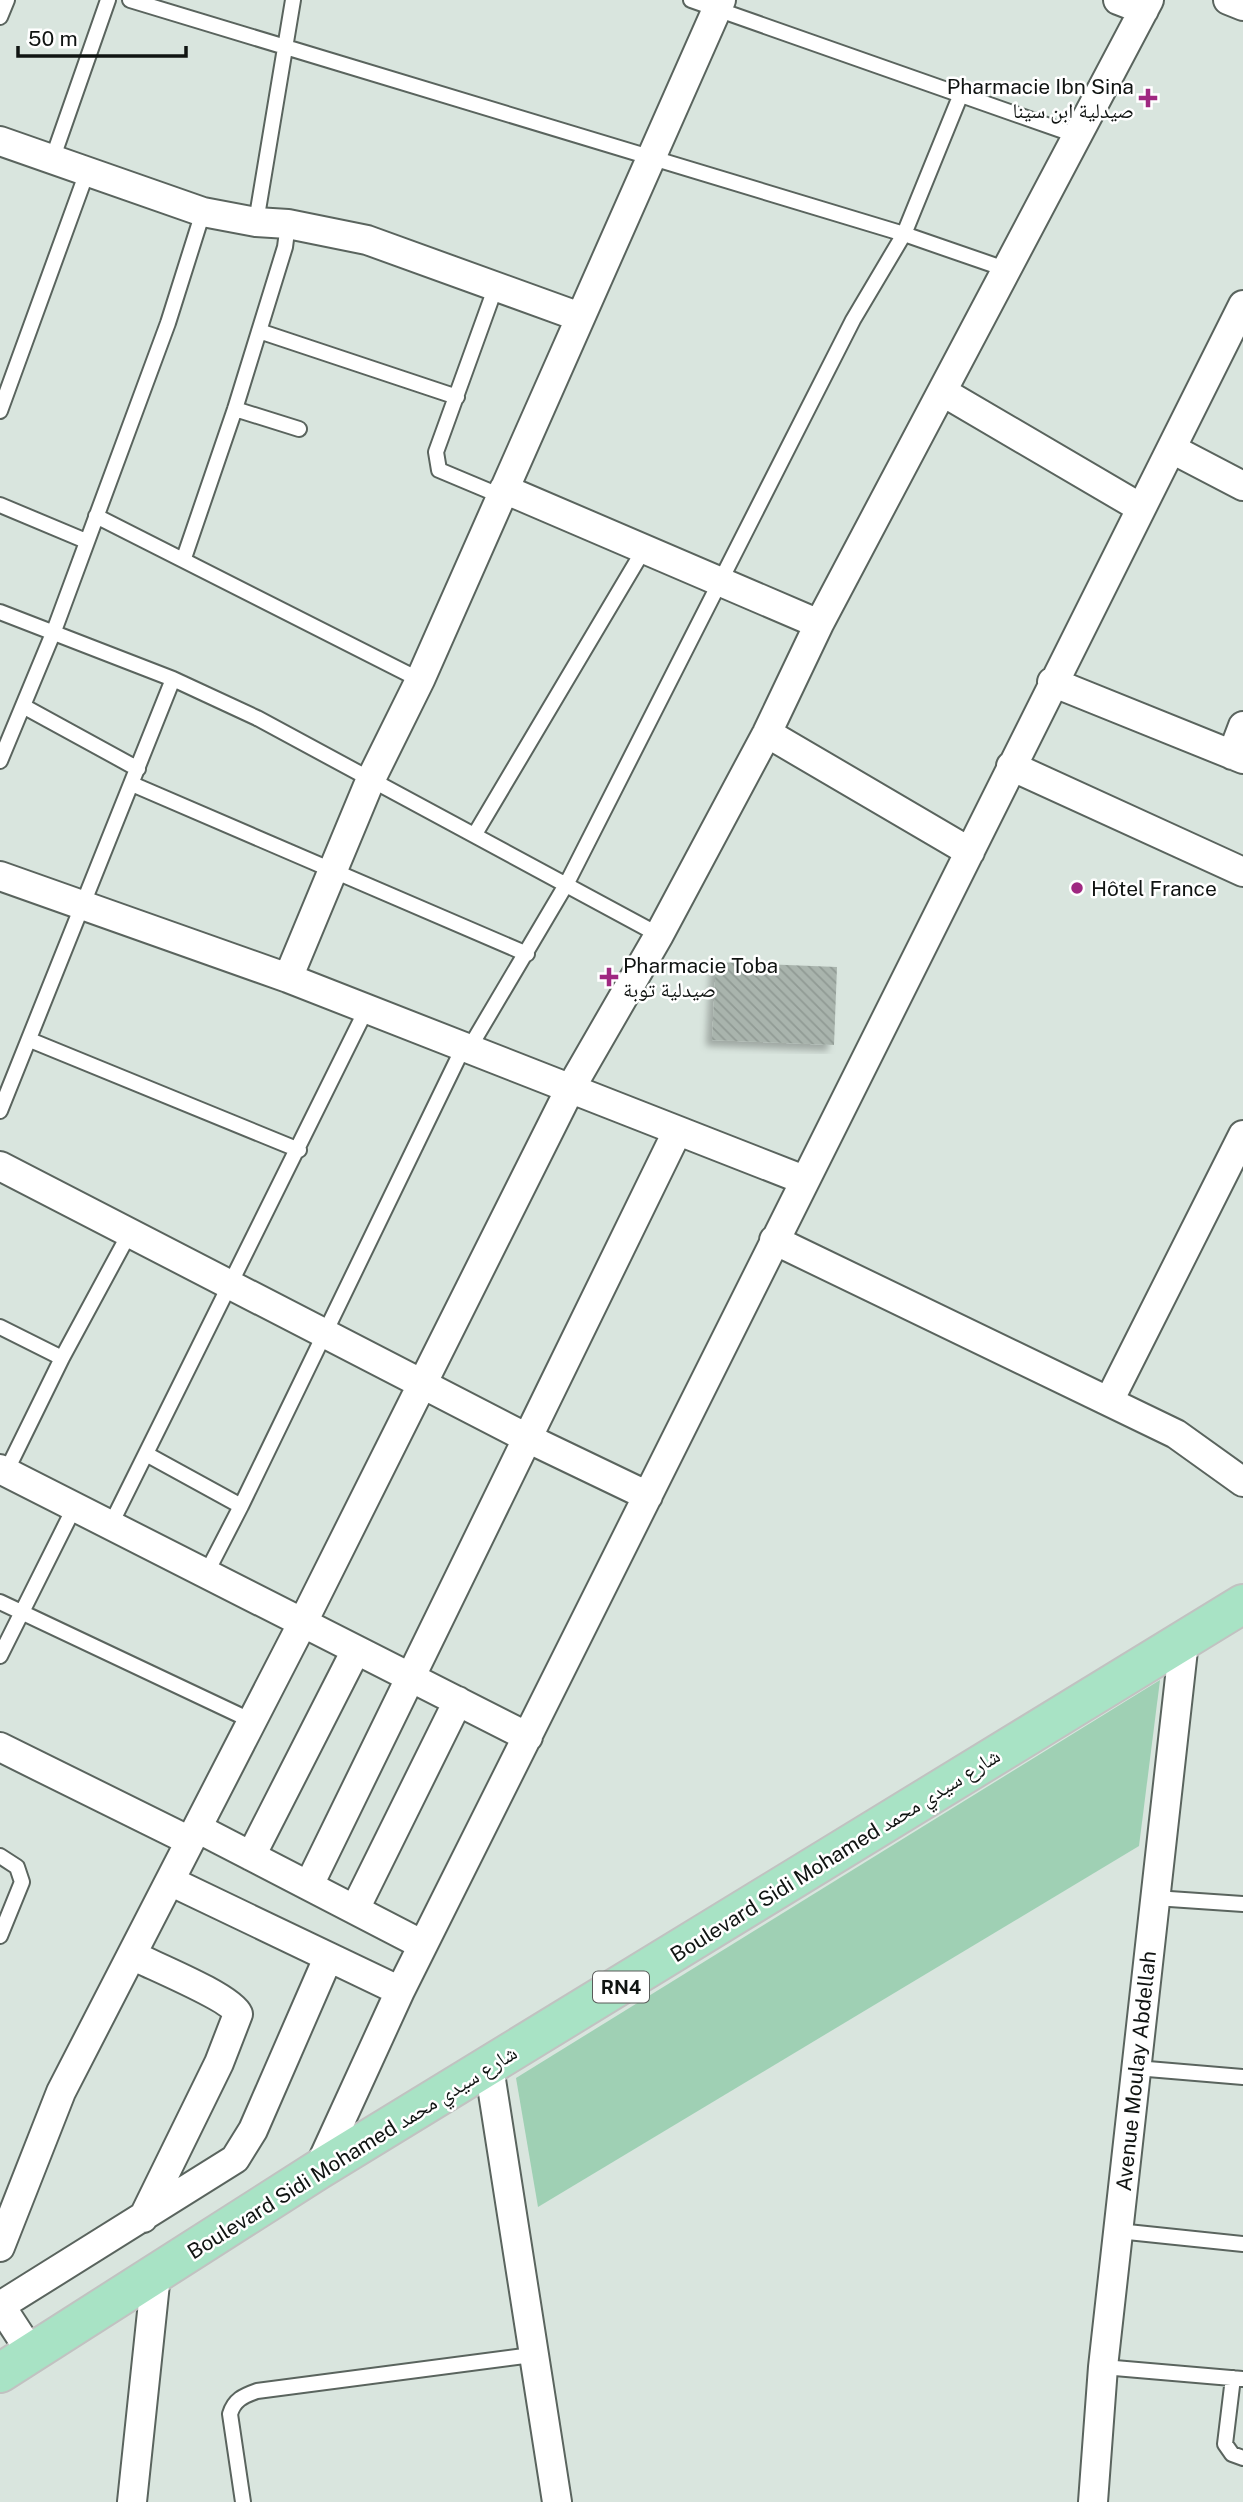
<svg xmlns="http://www.w3.org/2000/svg" width="1243" height="2502" font-family="'Public Sans','Noto Naskh Arabic',sans-serif">
<style>
.green{fill:#9fd0b4}
.building{fill:url(#building-back-hatch);filter:url(#shadow)}
.lines{fill:none;stroke-linecap:round;stroke-linejoin:round}
.service-casing{stroke:#5a645e;stroke-width:18}
.minor-casing{stroke:#5a645e;stroke-width:32}
.primary-casing{stroke:#c1c2c1;stroke-width:42}
.service{stroke:#fff;stroke-width:14}
.minor{stroke:#fff;stroke-width:28}
.primary{stroke:#a8e3c5;stroke-width:38}
.poi-dot{fill:#9f2881;stroke:#fff;stroke-width:2.5}
.labels{text-anchor:middle;dominant-baseline:central;stroke-width:5;stroke-linejoin:round;paint-order:stroke}
.shield{fill:#fff;stroke:#585a59;stroke-width:2}
.shield-label{font-size:19px;font-weight:bold;fill:#101412}
.poi-label{font-size:21px;fill:#101412;stroke:#fff;text-anchor:start}
.street-label{font-size:21px;fill:#101412;stroke:#fff}
</style>
<defs>
<pattern id="building-back-hatch" width="6" height="6" patternUnits="userSpaceOnUse" patternTransform="scale(1.75)"><rect width="6" height="6" fill="#a9b4ad"/><path d="M-1 5l2 2M0 0l6 6M5-1l2 2" fill="none" stroke="#909a94"/></pattern>
<filter id="shadow"><feDropShadow dx="-6" dy="6" stdDeviation="3.5" flood-color="#0004"/></filter>
</defs>
<rect width="100%" height="100%" fill="#d9e5de"/>
<path class="green" d="M 1160,1680 L 1139,1846 L 538,2207 L 516,2078 Z"/>
<path class="building" d="M 716,962 L 837,967 L 834,1045 L 712,1040 Z"/>
<g class="lines">
<g class="service-casing">
<path id="service" d="M 130,0 L 904,234 L 1008,270
M 691,0 L 1075,135
M 0,17 L 7,0
M 52,160 L 108,0
M 256,222 L 293,0
M 496,286 L 436,452 L 439,470 L 501,496
M 259,331 L 457,397
M 235,409 L 299,429
M 0,411 L 87,172
M 0,505 L 86,541
M 96,516 L 420,680
M 184,558 L 235,409 L 285,247 L 288,224
M 0,612 L 173,679 L 257,718 L 659,935
M 23,706 L 138,769
M 0,761 L 54,631 L 168,323 L 203,212
M 132,784 L 527,954
M 475,834 L 643,551
M 30,1040 L 299,1150
M 470,1047 L 567,883 L 853,320 L 904,234 L 961,94
M 0,1111 L 173,679
M 0,1327 L 62,1358
M 148,1455 L 241,1506 L 207,1572
M 6,1472 L 62,1358 L 129,1234
M 241,1506 L 464,1046
M 111,1524 L 367,1008
M 0,1602 L 252,1721
M 0,1656 L 74,1508
M 0,1856 L 17,1867 L 22,1882 L 0,1936
M 1155,1898 L 1243,1904
M 1136,2068 L 1243,2077
M 1118,2231 L 1243,2244
M 1103,2367 L 1243,2379
M 1233,2378 L 1225,2444 L 1232,2454 L 1243,2458
M 243,2502 L 230,2414 C 234,2400 243,2396 257,2391 L 532,2355"/>
</g>
<g class="minor-casing">
<path id="minor" d="M 1118,0 L 1144,10
M 1228,0 L 1243,6
M 0,141 L 203,212 L 256,222 L 288,224 L 367,240 L 580,317
M 943,392 L 1141,508
M 1172,449 L 1243,486
M 504,489 L 819,624
M 1052,682 L 1243,759
M 767,733 L 970,852
M 1232,755 L 1243,726
M 1011,766 L 1243,872
M 0,876 L 288,978 L 804,1180
M 288,978 L 370,781 L 420,680 L 721,0
M 0,1166 L 525,1437 L 648,1496
M 774,1240 L 1176,1434 L 1243,1482
M 1109,1401 L 1243,1135
M 0,1469 L 528,1737
M 0,1747 L 190,1841
M 197,1828 L 423,1945
M 251,1856 L 356,1650
M 170,1881 L 400,1991
M 309,1885 L 677,1132
M 355,1909 L 458,1701
M 132,1955 C 151,1965 231,1997 238,2014 L 219,2063 L 143,2218
M 489,2067 L 557,2502
M 318,2170 L 400,1991 L 1243,305
M 0,2247 L 61,2092 L 303,1622 L 569,1091 L 659,935 L 767,733 L 819,624 L 1149,0
M 0,2305 L 32,2354
M 0,2306 L 235,2159 L 253,2130 L 328,1958
M 132,2502 L 156,2274
M 1093,2502 L 1103,2367 L 1184,1641"/>
</g>
<g class="primary-casing">
<path id="primary" d="M 0,2373 L 318,2170 L 1243,1604"/>
</g>
<use href="#service" class="service"/>
<use href="#minor" class="minor"/>
<use href="#primary" class="primary"/>
</g>
<g class="poi-dot">
<path d="M1144.5 87.5h7v7h7v7h-7v7h-7v-7h-7v-7h7z"/>
<circle cx="1077" cy="888" r="7"/>
<path d="M605.5 966.5h7v7h7v7h-7v7h-7v-7h-7v-7h7z"/>
</g>
<g class="labels">
<rect class="shield" x="593" y="1971.5" width="56" height="31" rx="5"/>
<g class="shield-label">
<text x="621" y="1987">RN4</text>
</g>
<g class="poi-label">
<text x="1134" y="86" text-anchor="end">Pharmacie Ibn Sina<tspan x="1134" dy="24">صيدلية ابن سينا</tspan></text>
<text x="1091" y="888">Hôtel France</text>
<text x="623" y="965">Pharmacie Toba<tspan x="623" dy="24">صيدلية توبة</tspan></text>
</g>
<g class="street-label">
<text transform="translate(835 1855) rotate(-32)">Boulevard Sidi Mohamed شارع سيدي محمد</text>
<text transform="translate(1136 2071) rotate(-84)">Avenue Moulay Abdellah</text>
<text transform="translate(352 2152) rotate(-32)">Boulevard Sidi Mohamed شارع سيدي محمد</text>
</g>
</g>
<path d="M18 46v10h168v-10" fill="none" stroke="#101412" stroke-width="3.5"/>
<text x="28" y="46" font-size="21" fill="#101412" stroke="#ffffff" stroke-width="5" paint-order="stroke">50 m</text>
</svg>
